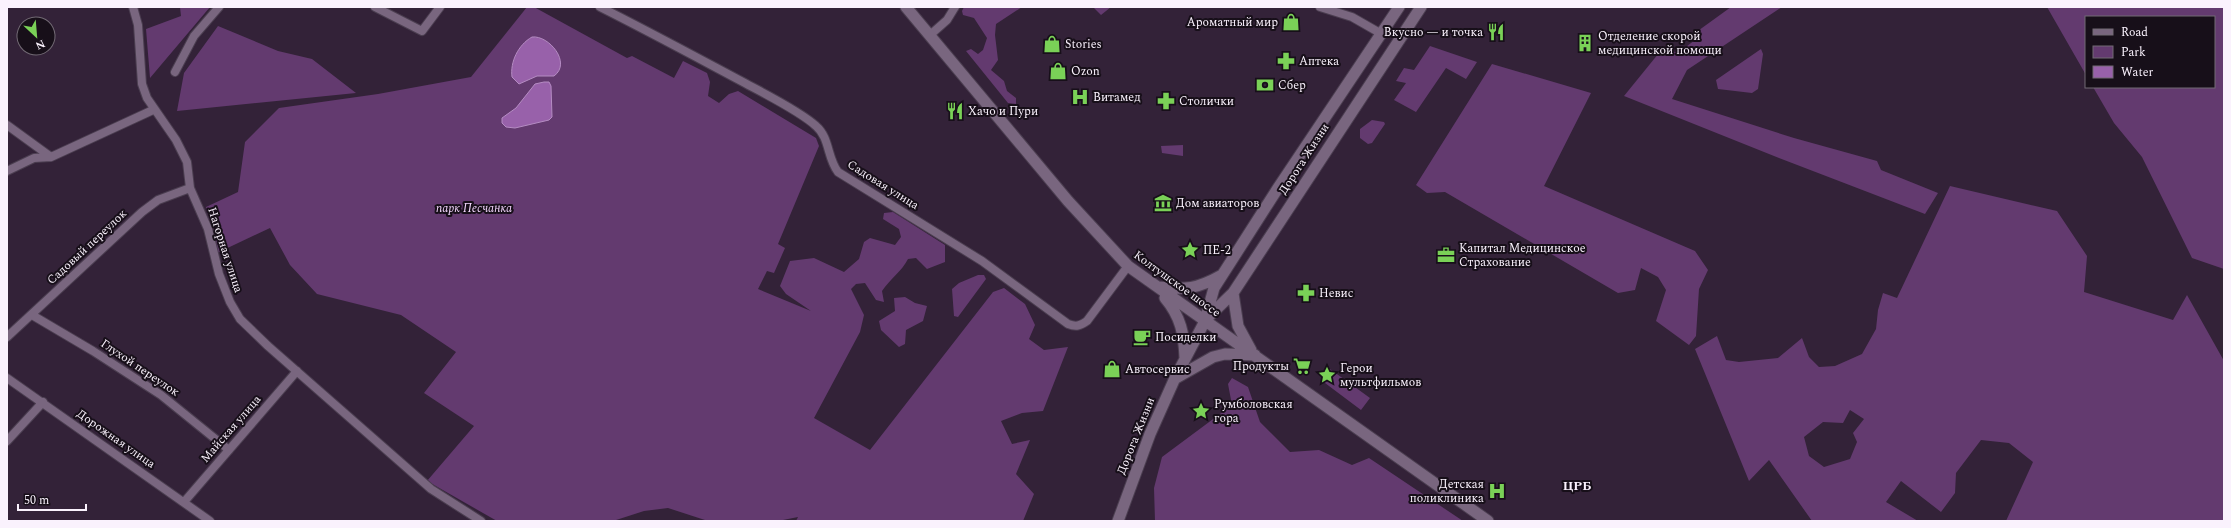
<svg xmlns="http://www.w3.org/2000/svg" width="2231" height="528" font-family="Spectral,serif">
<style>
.green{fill:#633a6f;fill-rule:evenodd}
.water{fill:#9861aa;stroke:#b58cc3}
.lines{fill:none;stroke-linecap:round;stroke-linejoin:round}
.street-casing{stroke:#4b3e50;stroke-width:10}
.secondary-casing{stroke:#4b3e50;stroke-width:13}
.street{stroke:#79667f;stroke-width:8}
.secondary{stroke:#79667f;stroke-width:11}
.labels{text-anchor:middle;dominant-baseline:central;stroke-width:4;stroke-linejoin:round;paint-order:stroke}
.poi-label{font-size:12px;fill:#faf2fd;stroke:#170f19;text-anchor:start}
.street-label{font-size:12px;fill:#faf2fd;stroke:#170f19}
.park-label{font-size:12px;font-style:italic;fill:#f4d7fe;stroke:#170f19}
.neighbourhood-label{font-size:13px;font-weight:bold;fill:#faf2fd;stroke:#170f19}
</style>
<rect width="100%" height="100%" fill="#332238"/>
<path class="green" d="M 180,7 L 210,7 L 150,78 L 146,29 L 181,16 Z
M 527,7 L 534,7 L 627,58 L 632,56 L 674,78 L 683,61 L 707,73 L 710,82 L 708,96 L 719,103 L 729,94 L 738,91 L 816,138 L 819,146 L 778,244 L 785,248 L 774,273 L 767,271 L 758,289 L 811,311 L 786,294 L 780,286 L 790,261 L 814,258 L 844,272 L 859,259 L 864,242 L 870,238 L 895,245 L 901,237 L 899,229 L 883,219 L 884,213 L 893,212 L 945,245 L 945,262 L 927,269 L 916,258 L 908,259 C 902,271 890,279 882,291 L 884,302 L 876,300 L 865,283 L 856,284 L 851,289 L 864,315 L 860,332 L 814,418 L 870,450 L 993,292 L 1004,288 L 1025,304 L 1035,325 L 1029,339 L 1044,350 L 1068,347 L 1043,411 L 1022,413 L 1001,421 L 1012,444 L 1030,440 L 1016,474 L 1034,494 L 1023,521 L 796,521 L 798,517 L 778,521 L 708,521 L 668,508 L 644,511 L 613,521 L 497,521 L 427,481 L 474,426 L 424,393 L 456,352 L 401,315 L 317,294 L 290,265 L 270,228 L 217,253 L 206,207 L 238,192 L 245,142 L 279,108 L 378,94 L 471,77 Z
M 964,7 L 1022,7 L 996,24 L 995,35 L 998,60 L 991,70 L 1004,81 L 1007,91 L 1016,98 L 1016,104 L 1008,103 L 966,51 L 971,49 L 978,54 L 983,50 L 987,38 L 974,18 L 963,15 L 962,11 Z
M 1093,7 L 1111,7 L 1101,15 Z
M 1731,7 L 1782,7 L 1687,70 L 1672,99 L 1794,138 L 1877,161 L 1881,170 L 1938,193 L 1925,214 L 1779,158 L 1624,96 L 1663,48 L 1678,53 L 1695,40 L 1695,33 Z
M 2047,7 L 2224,7 L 2224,269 L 2192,258 L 2142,157 L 2114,123 L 2093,87 L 2214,87 L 2214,17 L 2086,17 L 2086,75 Z
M 218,26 L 278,51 L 312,59 L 356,93 L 177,111 L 184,73 Z
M 1430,46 L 1477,62 L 1466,79 L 1446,68 L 1416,112 L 1394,100 L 1406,83 L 1396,81 L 1404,68 L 1414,70 Z
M 1761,49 L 1763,54 L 1758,89 L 1752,93 L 1718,89 L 1716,80 Z
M 1492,64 L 1591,93 L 1544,186 L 1695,251 L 1708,270 L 1699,289 L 1696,336 L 1689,345 L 1656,321 L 1666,290 L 1658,277 L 1641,268 L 1635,290 L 1618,293 L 1445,192 L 1427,193 L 1416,185 Z
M 1372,120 L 1384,122 L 1385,124 L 1372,143 L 1368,144 L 1360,138 L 1360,129 Z
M 1183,145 L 1183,156 L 1162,153 L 1161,146 Z
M 1950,186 L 2057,211 L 2087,256 L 2084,292 L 2173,320 L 2187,295 L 2224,361 L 2224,521 L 2006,521 L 2033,462 L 2009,443 L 1981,440 L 1956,473 L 1955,493 L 1941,512 L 1901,481 L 1886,502 L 1918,521 L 1812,521 L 1769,460 L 1749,481 L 1695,349 L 1717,336 L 1726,360 L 1739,362 L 1778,358 L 1802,338 L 1809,357 L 1819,367 L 1835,366 L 1862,354 L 1876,329 L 1878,310 L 1883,293 L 1897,298 ZM 1850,410 L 1864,419 L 1853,433 L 1857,442 L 1850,459 L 1824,467 L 1809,456 L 1804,437 L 1823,422 L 1843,423 Z
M 978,275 L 984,275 L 986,279 L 958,317 L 954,316 L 952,289 L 959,283 Z
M 905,297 L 915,303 L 927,306 L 923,321 L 906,330 L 905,344 L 899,347 L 881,330 L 879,321 L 895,311 L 894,298 Z
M 1330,369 L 1370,398 L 1361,410 L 1321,380 Z
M 1232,378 L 1248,387 L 1260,422 L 1290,452 L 1319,450 L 1352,465 L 1369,458 L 1463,521 L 1155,521 L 1154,488 L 1162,457 L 1232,405 L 1228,384 Z"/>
<path class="water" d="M 532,37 C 549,35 572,63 554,76 L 537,76 L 519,84 L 512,77 C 510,62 518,45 532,37 Z
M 544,82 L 549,82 L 551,86 L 552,117 L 549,120 L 515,128 L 506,127 L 502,123 L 502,118 L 516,108 L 535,84 Z"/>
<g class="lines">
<g class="street-casing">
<path id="street" d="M 133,7 L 138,25 L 142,84 L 147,98 L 176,140 L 187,162 L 190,188 L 208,229 L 219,274 L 230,302 L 240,319 L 268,346 L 431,489 L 481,521
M 375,7 L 422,31 L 440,7
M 600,7 C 648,31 696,57 743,82 C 763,93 800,111 816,126 C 830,138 827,158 838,172 L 982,261 L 1068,324 C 1076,327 1080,326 1087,321 L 1128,266
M 1320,7 L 1352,17 L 1380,33
M 930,35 L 947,20 L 955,7
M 175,72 L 194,36 L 219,7
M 7,125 L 51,157
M 7,171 L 34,158 L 51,157 L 153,110
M 32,315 L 93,351 L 161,395 L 229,450
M 7,337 L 142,212 L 158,200 L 190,188
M 7,378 L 210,521
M 7,441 L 43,402
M 184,502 L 297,371"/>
</g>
<g class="secondary-casing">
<path id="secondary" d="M 906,7 L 1068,201 L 1128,266 L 1488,521
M 1158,287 C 1186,290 1197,289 1222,275
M 1233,293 L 1238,326 L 1251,350
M 1165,298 C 1181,317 1184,334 1185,358
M 1205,320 L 1233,293 L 1421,7
M 1176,378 L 1213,357 L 1225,354 L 1255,355
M 1118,521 L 1150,434 L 1175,378 L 1205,321 L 1214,288 L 1278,188 L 1399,7"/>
</g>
<use href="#street" class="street"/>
<use href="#secondary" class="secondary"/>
</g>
<defs>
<g id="shop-bare" transform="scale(1.38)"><path d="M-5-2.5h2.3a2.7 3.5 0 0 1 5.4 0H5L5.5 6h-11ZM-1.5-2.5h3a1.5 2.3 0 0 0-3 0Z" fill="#7ad157" stroke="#170f19" stroke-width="2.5" paint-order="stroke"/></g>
<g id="restaurant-bare" transform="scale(1.38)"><path d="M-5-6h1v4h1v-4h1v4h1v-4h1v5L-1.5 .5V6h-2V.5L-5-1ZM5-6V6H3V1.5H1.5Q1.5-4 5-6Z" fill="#7ad157" stroke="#170f19" stroke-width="2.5" paint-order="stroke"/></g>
<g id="building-bare" transform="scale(1.38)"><path d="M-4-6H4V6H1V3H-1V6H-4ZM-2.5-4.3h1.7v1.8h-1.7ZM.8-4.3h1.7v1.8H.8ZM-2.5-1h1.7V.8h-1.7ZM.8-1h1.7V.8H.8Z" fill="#7ad157" stroke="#170f19" stroke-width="2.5" paint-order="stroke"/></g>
<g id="pharmacy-bare" transform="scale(1.38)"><path d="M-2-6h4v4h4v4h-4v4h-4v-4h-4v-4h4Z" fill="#7ad157" stroke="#170f19" stroke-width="2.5" paint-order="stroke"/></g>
<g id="bank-bare" transform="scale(1.38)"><path d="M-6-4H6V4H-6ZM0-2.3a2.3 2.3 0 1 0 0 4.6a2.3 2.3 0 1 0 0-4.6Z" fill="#7ad157" stroke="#170f19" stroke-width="2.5" paint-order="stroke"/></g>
<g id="hospital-bare" transform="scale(1.38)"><path d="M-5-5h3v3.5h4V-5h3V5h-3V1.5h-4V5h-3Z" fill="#7ad157" stroke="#170f19" stroke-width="2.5" paint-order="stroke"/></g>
<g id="museum-bare" transform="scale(1.38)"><path d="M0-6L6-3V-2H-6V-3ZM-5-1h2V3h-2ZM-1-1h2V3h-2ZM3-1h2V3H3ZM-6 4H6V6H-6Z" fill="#7ad157" stroke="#170f19" stroke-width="2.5" paint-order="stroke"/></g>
<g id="sight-bare" transform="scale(1.38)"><path d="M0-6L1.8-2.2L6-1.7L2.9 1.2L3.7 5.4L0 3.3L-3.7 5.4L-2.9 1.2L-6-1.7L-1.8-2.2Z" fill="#7ad157" stroke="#170f19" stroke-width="2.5" paint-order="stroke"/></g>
<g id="office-bare" transform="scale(1.38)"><path d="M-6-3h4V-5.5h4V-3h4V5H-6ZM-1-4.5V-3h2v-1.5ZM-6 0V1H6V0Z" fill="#7ad157" stroke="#170f19" stroke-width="2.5" paint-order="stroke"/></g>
<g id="cafe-bare" transform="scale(1.38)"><path d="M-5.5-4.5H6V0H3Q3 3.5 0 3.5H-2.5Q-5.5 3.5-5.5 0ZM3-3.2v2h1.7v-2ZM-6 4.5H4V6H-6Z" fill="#7ad157" stroke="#170f19" stroke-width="2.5" paint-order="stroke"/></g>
<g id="supermarket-bare" transform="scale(1.38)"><path d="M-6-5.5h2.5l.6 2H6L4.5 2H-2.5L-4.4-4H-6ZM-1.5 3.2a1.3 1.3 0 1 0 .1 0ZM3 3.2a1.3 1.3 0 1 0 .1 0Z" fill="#7ad157" stroke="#170f19" stroke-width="2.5" paint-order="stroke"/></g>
</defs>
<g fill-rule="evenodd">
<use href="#shop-bare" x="1291" y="22"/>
<use href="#restaurant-bare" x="1496" y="32"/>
<use href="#building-bare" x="1585" y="43"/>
<use href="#shop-bare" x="1052" y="44"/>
<use href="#pharmacy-bare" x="1286" y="61"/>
<use href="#shop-bare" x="1058" y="71"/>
<use href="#bank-bare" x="1265" y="85"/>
<use href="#hospital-bare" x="1080" y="97"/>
<use href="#pharmacy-bare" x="1166" y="101"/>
<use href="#restaurant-bare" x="955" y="111"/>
<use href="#museum-bare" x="1163" y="203"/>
<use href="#sight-bare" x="1190" y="250"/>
<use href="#office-bare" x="1446" y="255"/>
<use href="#pharmacy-bare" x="1306" y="293"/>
<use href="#cafe-bare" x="1142" y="337"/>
<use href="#supermarket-bare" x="1302" y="366"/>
<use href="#shop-bare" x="1112" y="369"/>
<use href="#sight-bare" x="1327" y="375"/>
<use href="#sight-bare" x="1201" y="411"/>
<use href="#hospital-bare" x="1497" y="491"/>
</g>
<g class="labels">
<g class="poi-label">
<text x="1278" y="22" text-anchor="end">Ароматный мир</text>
<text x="1483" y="32" text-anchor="end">Вкусно — и точка</text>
<text x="1598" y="36">Отделение скорой<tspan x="1598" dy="14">медицинской помощи</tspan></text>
<text x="1065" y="44">Stories</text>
<text x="1299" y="61">Аптека</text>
<text x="1071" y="71">Ozon</text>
<text x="1278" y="85">Сбер</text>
<text x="1093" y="97">Витамед</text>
<text x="1179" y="101">Столички</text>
<text x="968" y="111">Хачо и Пури</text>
<text x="1176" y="203">Дом авиаторов</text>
<text x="1459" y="248">Капитал Медицинское<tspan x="1459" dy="14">Страхование</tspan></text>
<text x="1203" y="250">ПЕ-2</text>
<text x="1319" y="293">Невис</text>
<text x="1155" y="337">Посиделки</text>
<text x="1289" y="366" text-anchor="end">Продукты</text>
<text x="1340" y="368">Герои<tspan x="1340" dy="14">мультфильмов</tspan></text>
<text x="1125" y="369">Автосервис</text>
<text x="1214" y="404">Румболовская<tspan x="1214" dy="14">гора</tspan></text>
<text x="1484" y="484" text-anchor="end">Детская<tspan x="1484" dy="14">поликлиника</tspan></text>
</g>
<g class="street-label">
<text transform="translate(1304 159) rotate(-57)">Дорога Жизни</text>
<text transform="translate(883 185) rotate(32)">Садовая улица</text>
<text transform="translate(87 247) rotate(-43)">Садовый переулок</text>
<text transform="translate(225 250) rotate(72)">Нагорная улица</text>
<text transform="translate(1177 284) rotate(36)">Колтушское шоссе</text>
<text transform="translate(140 368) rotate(34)">Глухой переулок</text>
<text transform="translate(231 429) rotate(-49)">Майская улица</text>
<text transform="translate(1136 436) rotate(-68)">Дорога Жизни</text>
<text transform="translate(116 439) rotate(35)">Дорожная улица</text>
</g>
<g class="park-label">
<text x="474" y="208">парк Песчанка</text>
</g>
<g class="neighbourhood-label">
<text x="1577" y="486">ЦРБ</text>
</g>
</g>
<rect width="2231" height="528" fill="none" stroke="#faf2fd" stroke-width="16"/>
<rect x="2085" y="16" width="130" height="72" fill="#170f19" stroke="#726a74"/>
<rect x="2093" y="29" width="20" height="6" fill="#79667f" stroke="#726a74"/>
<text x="2121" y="36" font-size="12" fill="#faf2fd">Road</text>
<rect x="2093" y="46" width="20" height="12" fill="#633a6f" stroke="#726a74"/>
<text x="2121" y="56" font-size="12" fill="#faf2fd">Park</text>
<rect x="2093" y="66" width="20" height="12" fill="#9861aa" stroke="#726a74"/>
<text x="2121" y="76" font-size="12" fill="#faf2fd">Water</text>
<g transform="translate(36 36) rotate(154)"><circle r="19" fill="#170f19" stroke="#726a74"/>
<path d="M0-3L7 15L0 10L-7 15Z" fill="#7ad157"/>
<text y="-6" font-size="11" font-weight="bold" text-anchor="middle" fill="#faf2fd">N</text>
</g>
<path d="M18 504v6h68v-6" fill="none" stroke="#faf2fd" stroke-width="2"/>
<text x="24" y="504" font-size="12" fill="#faf2fd" stroke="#170f19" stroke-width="3" paint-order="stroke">50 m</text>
</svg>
